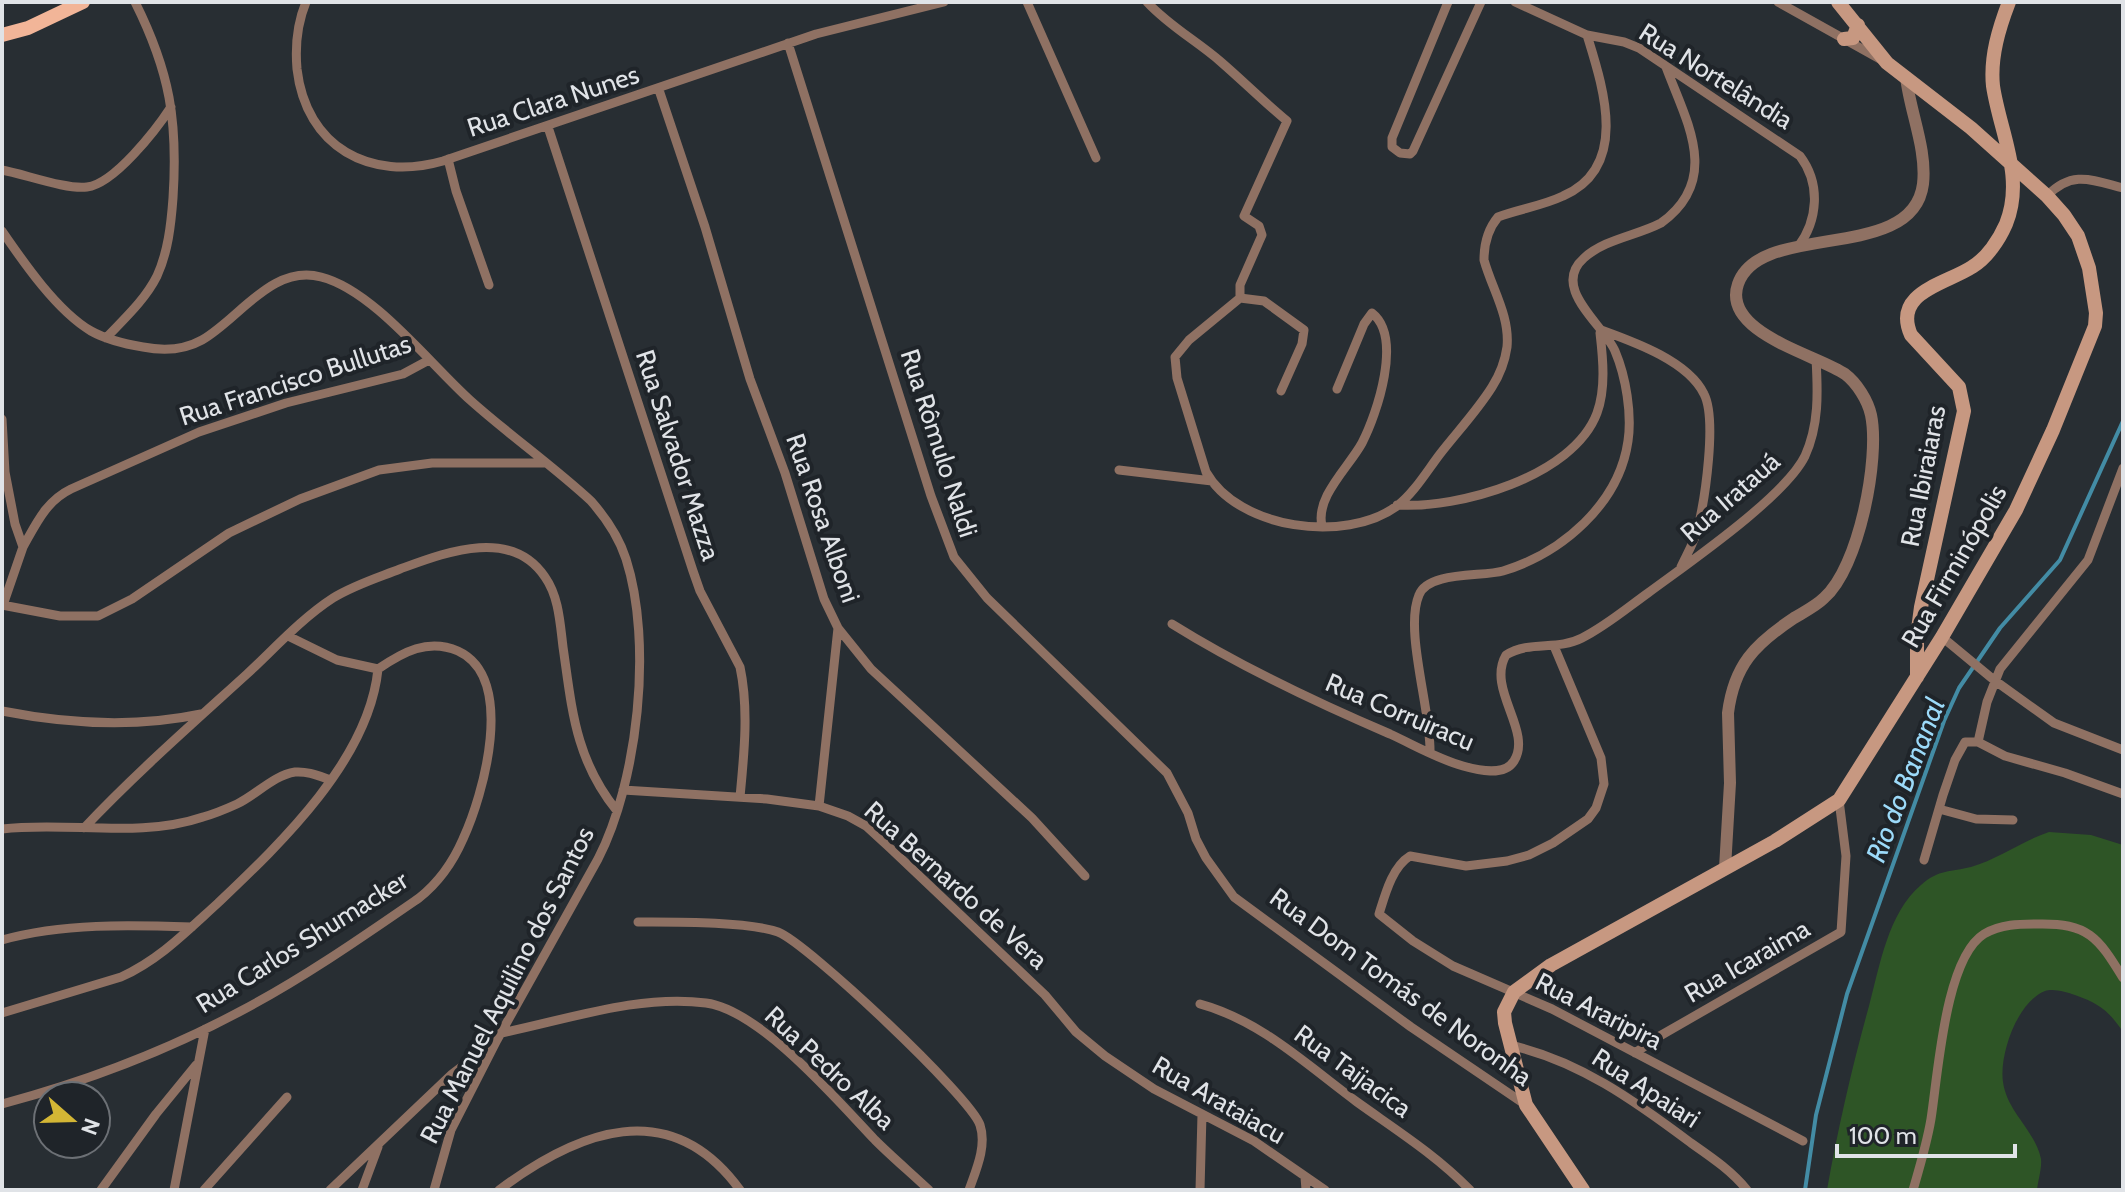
<svg xmlns="http://www.w3.org/2000/svg" width="2125" height="1192" font-family="Cabin,sans-serif">
<style>
.green{fill:#2e5526}
.lines{fill:none;stroke-linecap:round;stroke-linejoin:round}
.stream{stroke:#438ca5;stroke-width:4}
.minor{stroke:#8f7163;stroke-width:9}
.tertiary{stroke:#8f7163;stroke-width:12}
.secondary{stroke:#c79881;stroke-width:14}
.primary{stroke:#f2b598;stroke-width:14}
.labels{text-anchor:middle;dominant-baseline:central;stroke-width:8;stroke-linejoin:round;paint-order:stroke}
.street-label{font-size:26px;fill:#e0e3e7;stroke:#1f2429}
.water-label{font-size:28px;font-style:italic;fill:#9cdaf9;stroke:#1f2429}
</style>
<rect width="100%" height="100%" fill="#282e33"/>
<path class="green" d="M 2049,832 L 2091,835 L 2123,845 L 2123,1032 C 2109,1011 2100,1004 2075,995 C 2067,992 2053,988 2045,991 C 2017,1002 1999,1055 2003,1082 C 2007,1112 2035,1130 2041,1159 C 2042,1168 2038,1181 2037,1190 L 1827,1190 C 1838,1128 1852,1067 1869,1006 C 1880,965 1888,913 1921,885 C 1939,869 1951,872 1971,867 C 1998,859 2022,841 2049,832 Z"/>
<g class="lines">
<path class="stream" d="M 1805,1190 L 1816,1115 L 1847,994 L 1944,721 L 1959,688 L 2000,628 L 2060,560 L 2123,421"/>
<path class="minor" d="M 306,2 C 297,24 295,46 297,69 C 306,147 370,182 443,161 L 816,34 L 944,2
M 1027,2 L 1096,158
M 1147,2 C 1169,26 1197,41 1221,62 C 1243,81 1264,102 1287,121 L 1244,216 L 1259,226 L 1262,235 L 1240,285 L 1240,298
M 1448,2 L 1392,138 L 1392,147 L 1400,153 L 1410,154 L 1413,151 L 1481,2
M 1515,2 L 1587,35 L 1624,42 L 1639,48 L 1800,156 C 1821,184 1818,220 1798,247
M 1778,2 L 1880,59
M 788,43 L 931,496 L 954,557 L 987,598 L 1167,773 L 1188,813 L 1196,839 L 1206,858 L 1234,897 L 1411,1027 L 1526,1105
M 659,90 L 705,227 L 750,379 L 785,473 L 824,599 L 838,628 L 871,669 L 1032,818 L 1085,876
M 548,127 L 693,571 L 700,591 L 740,667 C 749,709 744,755 740,797
M 448,159 L 456,191 L 489,285
M 2,170 C 24,174 67,190 87,187 C 114,184 156,130 171,107
M 2047,196 C 2072,170 2092,180 2123,188
M 2,231 C 24,263 57,311 91,331 C 107,340 125,344 143,347 C 163,351 184,350 202,340 C 239,319 272,264 321,277 C 373,290 429,363 470,400 C 509,435 552,465 591,501 C 606,518 619,537 626,559 C 653,643 638,781 598,859 L 497,1040 L 451,1130 L 434,1190
M 1601,330 C 1634,342 1688,361 1704,394 C 1717,419 1705,499 1698,527 C 1695,541 1687,554 1681,567
M 106,338 C 124,319 145,300 157,276 C 168,252 171,225 173,198 C 178,121 170,72 135,2
M 1281,391 L 1302,344 L 1304,330 L 1264,301 L 1240,298 L 1189,340 L 1175,357 L 1177,378 L 1206,472 C 1238,529 1345,544 1397,506 C 1414,493 1427,471 1440,454 C 1457,432 1477,411 1492,387 C 1499,376 1505,361 1507,347 C 1510,316 1492,289 1484,260 C 1484,244 1488,229 1498,217 C 1519,209 1542,206 1563,196 C 1630,167 1603,87 1587,35
M 2,419 L 5,472 L 15,524 L 23,547 L 3,605
M 1119,470 L 1212,481
M 1397,505 C 1458,509 1573,477 1597,413 C 1606,388 1603,359 1600,333
M 1322,526 C 1315,497 1349,467 1362,443 C 1377,414 1403,337 1372,313 L 1364,324 L 1337,389
M 23,547 C 36,524 46,501 71,489 L 199,432 L 286,403 L 403,374 L 429,360
M 2,605 L 60,616 L 98,616 L 132,599 L 229,533 L 300,499 L 379,470 L 432,463 L 546,463
M 1172,624 C 1241,667 1315,702 1390,734 C 1414,745 1438,759 1463,766 C 1477,770 1504,777 1514,761 C 1533,731 1486,689 1506,655 C 1530,640 1557,651 1582,638 C 1606,626 1627,608 1648,593 C 1687,564 1785,497 1805,456 C 1819,425 1818,393 1816,359
M 1942,637 L 1994,680 L 2054,723 L 2123,750
M 1554,646 L 1601,758 L 1604,784 L 1596,808 L 1588,819 L 1553,843 L 1529,855 L 1507,861 L 1466,866 L 1410,856 C 1392,867 1385,895 1379,914 L 1413,941 L 1453,966 L 1552,1009 L 1803,1141
M 2,711 C 68,724 135,728 201,714
M 1978,742 L 1987,702 L 2000,669 L 2088,560 L 2123,468
M 1978,742 L 2005,756 L 2065,773 L 2123,794
M 1430,752 C 1431,710 1404,630 1419,595 C 1428,571 1482,577 1503,571 C 1562,553 1619,504 1628,441 C 1632,414 1626,377 1615,351 C 1604,325 1550,288 1584,258 C 1605,239 1636,236 1661,223 C 1722,179 1686,121 1666,67
M 623,790 L 767,799 L 819,806 L 848,816 L 866,826 L 890,848 L 1045,995 L 1076,1032 L 1105,1056 L 1154,1089 L 1254,1141 L 1325,1190
M 819,806 L 838,628
M 1939,809 L 1976,819 L 2013,820
M 84,828 C 135,774 192,724 247,674 C 274,649 302,618 333,598 C 354,585 377,578 400,569 C 444,553 511,526 545,577 C 559,597 560,623 563,647 C 572,709 575,759 617,811
M 2,829 C 68,821 138,839 203,817 C 214,814 226,809 237,804 C 256,795 274,775 295,772 C 308,771 319,776 331,780
M 1924,860 L 1943,795 L 1955,760 L 1965,742 L 1978,742
M 638,922 C 674,922 746,921 778,932 C 807,943 971,1097 980,1125 C 987,1146 976,1170 969,1190
M 2,940 C 63,923 129,925 192,927
M 1200,1004 C 1260,1020 1308,1066 1357,1102 C 1396,1130 1436,1155 1470,1190
M 2,1013 L 121,977 C 159,960 187,931 218,903 C 280,844 369,760 378,669
M 501,1033 C 566,1020 639,994 706,1003 C 760,1010 837,1100 875,1140 C 892,1157 911,1173 929,1190
M 1509,1045 C 1578,1060 1635,1101 1691,1143 C 1711,1157 1732,1171 1747,1190
M 1635,1053 L 1658,1037 L 1841,932 L 1846,856 L 1839,800
M 2,1104 C 84,1082 164,1052 239,1012 C 302,979 361,938 419,898 C 438,883 453,862 463,839 C 483,796 517,678 458,651 C 428,638 403,652 378,669 L 337,660 L 288,636
M 1305,1177 L 1306,1190
M 101,1190 L 156,1114 L 196,1065
M 174,1190 L 205,1029
M 204,1190 L 287,1097
M 330,1190 L 452,1074 L 494,1042
M 362,1190 L 378,1147
M 499,1190 C 578,1131 670,1094 740,1190
M 1200,1190 L 1202,1114
M 1913,1190 C 1920,1166 1927,1143 1931,1119 C 1938,1075 1945,958 1984,934 C 2001,924 2019,924 2038,924 C 2088,923 2098,937 2123,978"/>
<path class="tertiary" d="M 1725,868 L 1730,783 L 1728,713 C 1734,665 1755,644 1794,618 C 1804,612 1816,606 1824,598 C 1859,568 1880,458 1871,415 C 1868,401 1857,383 1845,374 C 1818,355 1721,333 1738,284 C 1760,220 1913,264 1923,184 C 1927,149 1910,112 1906,77"/>
<path class="secondary" d="M 1844,39 L 1853,38 L 1858,25
M 1917,677 L 1917,637 L 1921,607 L 1964,411 L 1959,387 L 1911,335 C 1892,292 1946,284 1972,267 C 1987,258 1999,240 2006,224 C 2025,177 2000,133 1993,86 C 1990,57 1999,28 2009,2
M 1583,1190 L 1526,1105 L 1505,1023 L 1504,1012 L 1514,992 L 1551,965 L 1775,841 L 1839,800 L 1942,637 L 2016,510 L 2053,430 L 2095,326 L 2096,313 L 2089,268 L 2078,236 L 2064,215 L 2047,196 L 1971,128 L 1887,63 L 1838,2"/>
<path class="primary" d="M 2,35 L 28,28 L 83,2"/>
</g>
<g class="labels">
<g class="street-label">
<text transform="translate(1716 76) rotate(32)">Rua Nortelândia</text>
<text transform="translate(553 101) rotate(-18)">Rua Clara Nunes</text>
<text transform="translate(295 380) rotate(-18)">Rua Francisco Bullutas</text>
<text transform="translate(939 443) rotate(72)">Rua Rômulo Naldi</text>
<text transform="translate(678 455) rotate(72)">Rua Salvador Mazza</text>
<text transform="translate(1923 476) rotate(-79)">Rua Ibiraiaras</text>
<text transform="translate(1730 497) rotate(-41)">Rua Iratauá</text>
<text transform="translate(823 518) rotate(71)">Rua Rosa Alboni</text>
<text transform="translate(1954 566) rotate(-60)">Rua Firminópolis</text>
<text transform="translate(1400 712) rotate(23)">Rua Corruiracu</text>
<text transform="translate(956 885) rotate(42)">Rua Bernardo de Vera</text>
<text transform="translate(302 942) rotate(-32)">Rua Carlos Shumacker</text>
<text transform="translate(1747 961) rotate(-30)">Rua Icaraima</text>
<text transform="translate(507 985) rotate(-63)">Rua Manuel Aquilino dos Santos</text>
<text transform="translate(1401 987) rotate(36)">Rua Dom Tomás de Noronha</text>
<text transform="translate(1599 1011) rotate(27)">Rua Araripira</text>
<text transform="translate(830 1068) rotate(43)">Rua Pedro Alba</text>
<text transform="translate(1353 1071) rotate(36)">Rua Taijacica</text>
<text transform="translate(1646 1088) rotate(33)">Rua Apaiari</text>
<text transform="translate(1219 1100) rotate(30)">Rua Arataiacu</text>
</g>
<g class="water-label">
<text transform="translate(1905 780) rotate(-69)">Rio do Bananal</text>
</g>
</g>
<rect width="2125" height="1192" fill="none" stroke="#e0e3e7" stroke-width="8"/>
<g transform="translate(72 1120) rotate(110)"><circle r="38" fill="#1f2429" stroke="#6c7075" stroke-width="2"/>
<path d="M0-6L14 30L0 20L-14 30Z" fill="#d3b635"/>
<text y="-12" font-size="22" font-weight="bold" text-anchor="middle" fill="#e0e3e7">N</text>
</g>
<path d="M1837 1144v12h178v-12" fill="none" stroke="#e0e3e7" stroke-width="4"/>
<text x="1849" y="1144" font-size="24" fill="#e0e3e7" stroke="#1f2429" stroke-width="6" paint-order="stroke">100 m</text>
</svg>
